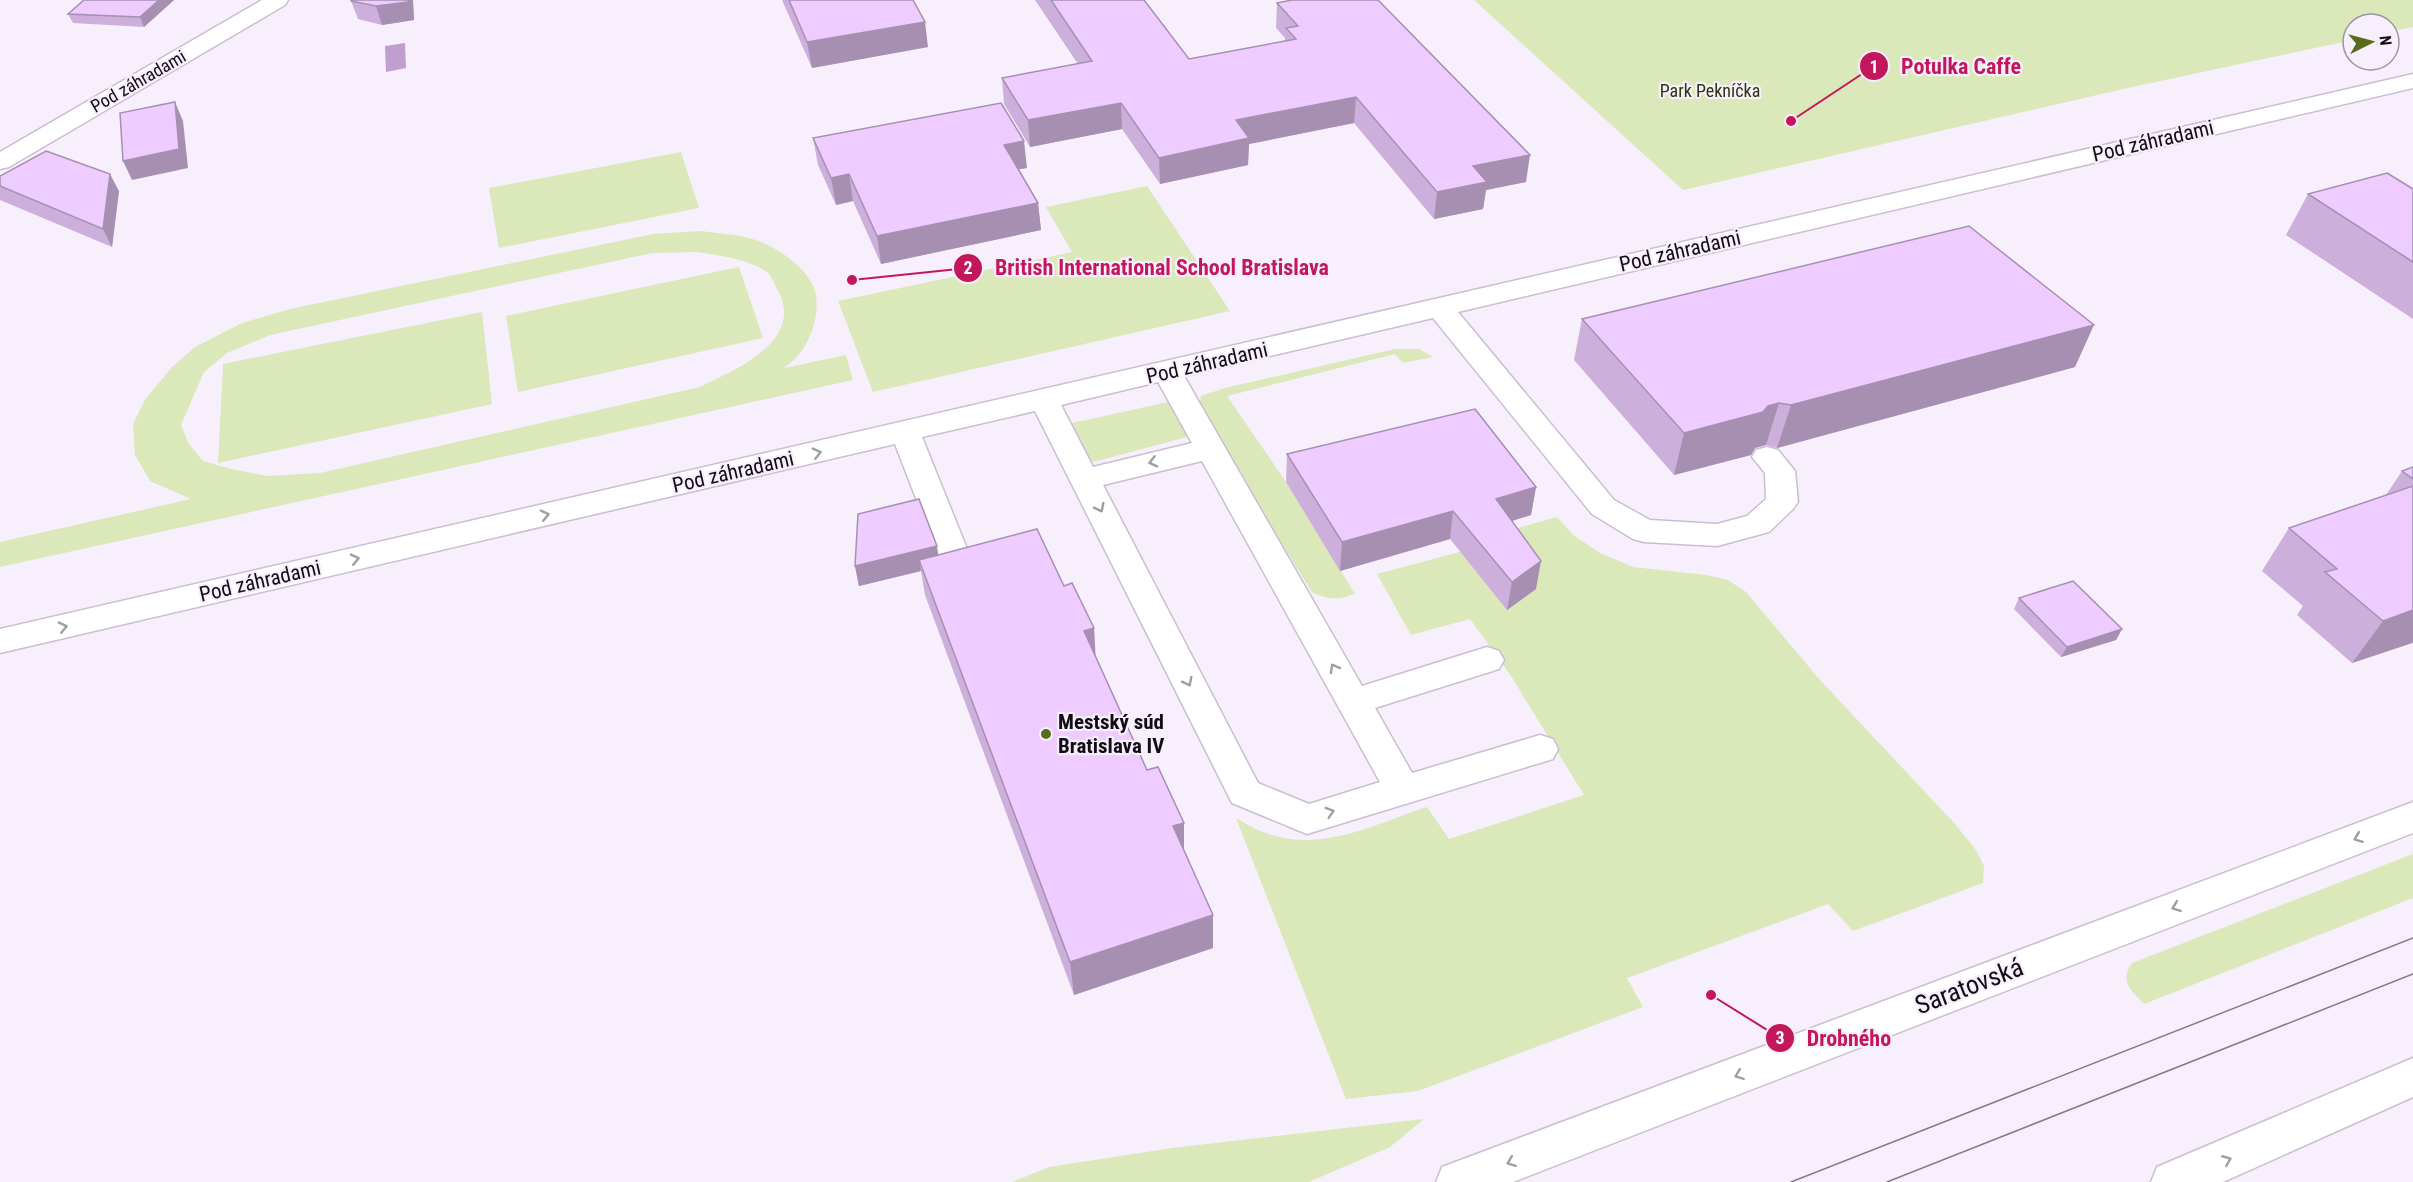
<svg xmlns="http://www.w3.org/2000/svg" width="2413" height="1182" font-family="'Roboto Condensed',sans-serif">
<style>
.green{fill:#dae8ba;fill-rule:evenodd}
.water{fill:#c09fd0}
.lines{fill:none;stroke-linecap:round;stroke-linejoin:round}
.minor-casing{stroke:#cbbdd3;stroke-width:3}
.major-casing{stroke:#cbbdd3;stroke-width:3}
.minor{fill:#fff;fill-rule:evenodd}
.major{fill:#fff;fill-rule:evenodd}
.tram{stroke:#837c86;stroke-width:1.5}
.wall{fill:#cdafdb}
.shaded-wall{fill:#a78fb2}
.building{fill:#ecf;stroke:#a78fb2;stroke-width:1.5}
.oneway{stroke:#a09ea1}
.poi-dot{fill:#596c1a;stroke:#f8effc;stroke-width:2}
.labels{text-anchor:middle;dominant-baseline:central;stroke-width:4.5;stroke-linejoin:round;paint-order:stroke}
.far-street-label{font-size:18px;fill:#120d14;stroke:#f8effc}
.far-park-label{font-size:18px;fill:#2c360b;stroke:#f8effc}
.street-label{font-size:21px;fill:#120d14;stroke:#f8effc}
.poi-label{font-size:21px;font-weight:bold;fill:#120d14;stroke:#f8effc;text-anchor:start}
.near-street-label{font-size:26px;fill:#120d14;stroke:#f8effc}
.leader{fill:none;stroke:#c2185b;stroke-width:2}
.callout-dot{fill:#c2185b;stroke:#f8effc;stroke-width:2}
.mark-label{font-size:18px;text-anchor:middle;font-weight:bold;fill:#fff}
.callout-label{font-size:22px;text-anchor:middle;font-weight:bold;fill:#c2185b;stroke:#f8effc;stroke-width:4.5;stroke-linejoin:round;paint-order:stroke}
</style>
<rect width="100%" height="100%" fill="#f8effc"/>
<path class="green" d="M 1474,0 L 2413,0 L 2413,27 L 2389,32 L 2389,24 L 2353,24 L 2353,40 L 2123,89 L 1683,190 Z
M 681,152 L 699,208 L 499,248 L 489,188 Z
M 1147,186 L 1230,311 L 873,392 L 838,301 L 1072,252 L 1046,207 Z
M 702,231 C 719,234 736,234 752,239 C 775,245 812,270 816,295 C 819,314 812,337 801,352 C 797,358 790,363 784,368 L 846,355 L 853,380 L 0,567 L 0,542 L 191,499 L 150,481 L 135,455 L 133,424 L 145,400 L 171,368 L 195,347 L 242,323 L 290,309 L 653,234 ZM 697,252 C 717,255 753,260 768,273 C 771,275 773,281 775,285 C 789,308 787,328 767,347 C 749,365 722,376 700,387 L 320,473 L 268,476 L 231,469 L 203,461 L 189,444 L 181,425 L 204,372 L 227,353 L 270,335 L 652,253 Z
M 739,267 L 763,338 L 518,392 L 506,316 Z
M 482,312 L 492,404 L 218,463 L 223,364 Z
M 1395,349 L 1419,349 L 1433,357 L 1403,363 L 1395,354 L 1227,396 L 1286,482 L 1355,594 C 1339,600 1328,600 1312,592 L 1224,451 L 1199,406 L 1201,396 L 1225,388 Z
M 1168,402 L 1188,433 L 1187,437 L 1101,460 L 1091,462 L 1086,458 L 1068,424 Z
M 1557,517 L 1573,535 L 1600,553 L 1633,567 L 1706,575 L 1728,580 L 1746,592 L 1820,680 L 1955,824 L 1976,850 L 1984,866 L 1983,883 L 1853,931 L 1828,904 L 1627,978 L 1643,1007 L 1418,1091 L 1346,1099 L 1236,818 C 1304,862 1358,830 1427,807 L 1449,839 L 1584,795 L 1511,676 L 1470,619 L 1411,635 L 1377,574 L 1501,541 L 1496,534 Z
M 2413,854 L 2413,898 L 2144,1004 C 2131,989 2119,983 2132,963 Z
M 1424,1119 L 1390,1147 L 1309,1182 L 1012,1182 L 1049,1167 L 1172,1148 Z"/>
<path class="water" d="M 405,43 L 406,68 L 386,72 L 385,46 Z"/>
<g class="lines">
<g class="minor-casing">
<path id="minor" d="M 262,0 L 288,0 L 285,5 L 9,167 L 0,169 L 0,152 Z
M 2413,74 L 2413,88 L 1458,312 L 1614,500 L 1650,520 L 1717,524 L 1747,516 L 1766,499 L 1765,473 L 1752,457 L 1756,450 L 1767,447 L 1778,450 L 1795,471 L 1798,502 L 1793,509 L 1769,532 L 1717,546 L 1644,542 L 1633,539 L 1592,514 L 1433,318 L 1184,376 L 1362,686 L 1487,647 L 1499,651 L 1504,660 L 1499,669 L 1375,708 L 1412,773 L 1540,735 L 1553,739 L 1558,749 L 1553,759 L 1307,834 L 1232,803 L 1035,411 L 922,437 L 976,571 L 972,579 L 960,582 L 948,579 L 944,571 L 895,444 L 0,653 L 0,629 ZM 1158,382 L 1192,443 L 1093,467 L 1061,405 ZM 1202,461 L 1380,782 L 1309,804 L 1258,783 L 1103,485 Z"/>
</g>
<g class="major-casing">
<path id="major" d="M 2413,802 L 2413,833 L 1513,1182 L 1436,1182 L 1442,1167 L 1458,1161 Z
M 2413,1058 L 2413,1097 L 2223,1182 L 2151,1182 L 2157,1167 Z"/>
</g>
<use href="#minor" class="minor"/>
<use href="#major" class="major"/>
<path class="tram" d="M 1791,1182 L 2413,938
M 1887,1182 L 2413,974"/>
</g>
<path class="wall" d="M 84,0 L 174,0 L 144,27 L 73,23 L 68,14 Z
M 413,0 L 414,20 L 382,25 L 358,19 L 351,1 Z
M 782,0 L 913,0 L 928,47 L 812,68 Z
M 1035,0 L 1144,0 L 1189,59 L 1285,41 L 1285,38 L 1276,28 L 1277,3 L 1526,182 L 1486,190 L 1483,209 L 1434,219 L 1354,123 L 1249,144 L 1248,165 L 1160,184 L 1122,129 L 1030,147 L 1004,104 L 1002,78 L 1078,64 Z
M 813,138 L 1027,168 L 1019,169 L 1038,203 L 1041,230 L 881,264 L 853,201 L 836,205 L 818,165 Z
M 0,176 L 119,191 L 112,247 L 0,200 Z
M 2413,189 L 2413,319 L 2286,235 L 2308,194 Z
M 1582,319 L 2075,367 L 1777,448 L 1766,445 L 1755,448 L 1751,455 L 1674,475 L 1574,360 Z
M 1287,454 L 1536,487 L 1531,515 L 1512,521 L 1536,589 L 1507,610 L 1450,539 L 1340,571 L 1286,482 Z
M 2413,467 L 2413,644 L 2412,643 L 2352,663 L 2297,615 L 2303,606 L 2262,571 L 2289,528 L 2386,495 L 2402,471 Z
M 938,555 L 1064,586 L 1094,628 L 1095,657 L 1147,770 L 1184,823 L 1184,851 L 1213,915 L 1213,948 L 1074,995 L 925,595 L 921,571 L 859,586 L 855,566 Z
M 2019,598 L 2122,629 L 2116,640 L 2061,657 L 2014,609 Z"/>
<path class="shaded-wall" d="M 159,0 L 174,0 L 144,27 L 140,17 Z
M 408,0 L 413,0 L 414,20 L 382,25 L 376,6 Z
M 925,22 L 928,47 L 812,68 L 807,42 Z
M 1356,97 L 1354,123 L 1249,144 L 1248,165 L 1160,184 L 1159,158 L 1236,120 Z
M 175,102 L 183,121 L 188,168 L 132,180 L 123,161 Z
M 1121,103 L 1122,129 L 1030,147 L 1028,120 Z
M 1024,141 L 1027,168 L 1007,171 L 1004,145 Z
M 1530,155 L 1526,182 L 1486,190 L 1483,209 L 1434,219 L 1437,192 L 1473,166 Z
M 110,174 L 119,191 L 112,247 L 103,229 Z
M 849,174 L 853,201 L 836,205 L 831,178 Z
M 1038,203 L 1041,230 L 881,264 L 877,236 Z
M 2094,325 L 2075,367 L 1777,448 L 1791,405 Z
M 1779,403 L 1766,445 L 1755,448 L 1751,455 L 1674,475 L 1684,433 Z
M 1536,487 L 1531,515 L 1492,527 L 1496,499 Z
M 1453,511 L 1450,539 L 1340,571 L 1342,542 Z
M 937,546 L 940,566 L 919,560 L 921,571 L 859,586 L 855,566 Z
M 1541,561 L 1536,589 L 1507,610 L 1512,582 Z
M 2413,610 L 2413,641 L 2412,643 L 2352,663 L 2383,621 Z
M 1094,628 L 1096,663 L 1084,631 Z
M 2122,629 L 2116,640 L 2061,657 L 2067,647 Z
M 1184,823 L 1184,857 L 1173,826 Z
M 1213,915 L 1213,948 L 1074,995 L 1070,962 Z"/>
<path class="building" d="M 84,0 L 159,0 L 140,17 L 68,14 Z
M 351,0 L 408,0 L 408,2 L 376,6 L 351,1 Z
M 789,0 L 913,0 L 925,22 L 807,42 Z
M 1051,0 L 1144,0 L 1189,59 L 1296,39 L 1286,28 L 1298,26 L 1277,3 L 1292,0 L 1378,0 L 1530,155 L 1473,166 L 1487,182 L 1437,192 L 1356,97 L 1236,120 L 1249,138 L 1159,158 L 1121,103 L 1028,120 L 1002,78 L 1092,61 Z
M 175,102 L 179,149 L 123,161 L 120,113 Z
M 1001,103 L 1024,141 L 1004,145 L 1038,203 L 877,236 L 849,174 L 831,178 L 813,138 Z
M 46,151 L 110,174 L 103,229 L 0,186 L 0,176 Z
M 2387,173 L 2413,189 L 2413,262 L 2308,194 Z
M 1969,226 L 2094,325 L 1791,405 L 1779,403 L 1768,406 L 1763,412 L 1684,433 L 1582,319 Z
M 1475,409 L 1536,487 L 1496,499 L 1541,561 L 1512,582 L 1453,511 L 1342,542 L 1287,454 Z
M 2413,467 L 2413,479 L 2402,471 Z
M 2413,486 L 2413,610 L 2383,621 L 2325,572 L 2337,569 L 2289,528 Z
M 919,499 L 937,546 L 855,566 L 858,514 Z
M 1037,529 L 1064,586 L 1072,583 L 1094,628 L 1084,631 L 1147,770 L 1158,767 L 1184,823 L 1173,826 L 1213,915 L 1070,962 L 919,560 Z
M 2073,581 L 2122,629 L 2067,647 L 2019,598 Z"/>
<defs><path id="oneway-chevron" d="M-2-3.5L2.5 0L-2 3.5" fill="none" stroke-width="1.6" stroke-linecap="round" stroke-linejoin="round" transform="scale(1.5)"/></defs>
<g class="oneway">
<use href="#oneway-chevron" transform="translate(817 453) rotate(-13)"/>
<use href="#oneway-chevron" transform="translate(1153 462) rotate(166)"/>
<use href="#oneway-chevron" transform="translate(1100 508) rotate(63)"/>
<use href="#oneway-chevron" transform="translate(545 515) rotate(-13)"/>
<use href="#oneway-chevron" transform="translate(355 559) rotate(-13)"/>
<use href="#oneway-chevron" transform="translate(63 627) rotate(-13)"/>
<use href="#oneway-chevron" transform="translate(1334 668) rotate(-119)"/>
<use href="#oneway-chevron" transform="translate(1188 682) rotate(63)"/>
<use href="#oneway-chevron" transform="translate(1330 812) rotate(-17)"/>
<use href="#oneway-chevron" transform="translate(2358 838) rotate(159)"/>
<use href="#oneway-chevron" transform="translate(2176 907) rotate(159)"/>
<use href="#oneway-chevron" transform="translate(1739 1075) rotate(159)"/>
<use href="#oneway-chevron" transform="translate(2227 1160) rotate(-22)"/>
<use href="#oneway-chevron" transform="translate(1511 1162) rotate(159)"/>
</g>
<circle class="poi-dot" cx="1046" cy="734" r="6"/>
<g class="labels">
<g class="far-street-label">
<text transform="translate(138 81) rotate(-30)">Pod záhradami</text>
</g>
<g class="far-park-label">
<text x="1710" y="90">Park Pekníčka</text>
</g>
<g class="street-label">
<text transform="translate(2153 141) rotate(-13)">Pod záhradami</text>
<text transform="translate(1680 251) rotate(-13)">Pod záhradami</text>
<text transform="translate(1207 363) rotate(-13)">Pod záhradami</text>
<text transform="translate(733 472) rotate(-13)">Pod záhradami</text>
<text transform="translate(260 581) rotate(-13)">Pod záhradami</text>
</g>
<g class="poi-label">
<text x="1058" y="722">Mestský súd<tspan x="1058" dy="24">Bratislava IV</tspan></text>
</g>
<g class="near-street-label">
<text transform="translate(1969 986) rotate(-21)">Saratovská</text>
</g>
</g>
<path class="leader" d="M1791 121L1874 66M852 280L968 268M1711 995L1780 1038"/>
<g class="callout-dot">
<circle cx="1791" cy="121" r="6"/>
<circle cx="852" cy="280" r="6"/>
<circle cx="1711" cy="995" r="6"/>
<circle cx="1874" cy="66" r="15"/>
<circle cx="968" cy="268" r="15"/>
<circle cx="1780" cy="1038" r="15"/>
</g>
<g class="mark-label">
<text x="1874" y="73">1</text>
<text x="968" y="274">2</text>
<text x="1780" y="1044">3</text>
</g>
<g class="callout-label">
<text x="1961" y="74">Potulka Caffe</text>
<text x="1162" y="275">British International School Bratislava</text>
<text x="1849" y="1046">Drobného</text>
</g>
<g transform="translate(2371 42) rotate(84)"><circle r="28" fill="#f8effc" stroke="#9c959f" stroke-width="1.5"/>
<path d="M0-4.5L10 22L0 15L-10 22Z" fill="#596c1a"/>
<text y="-9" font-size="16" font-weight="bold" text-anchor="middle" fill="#120d14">N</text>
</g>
</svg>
